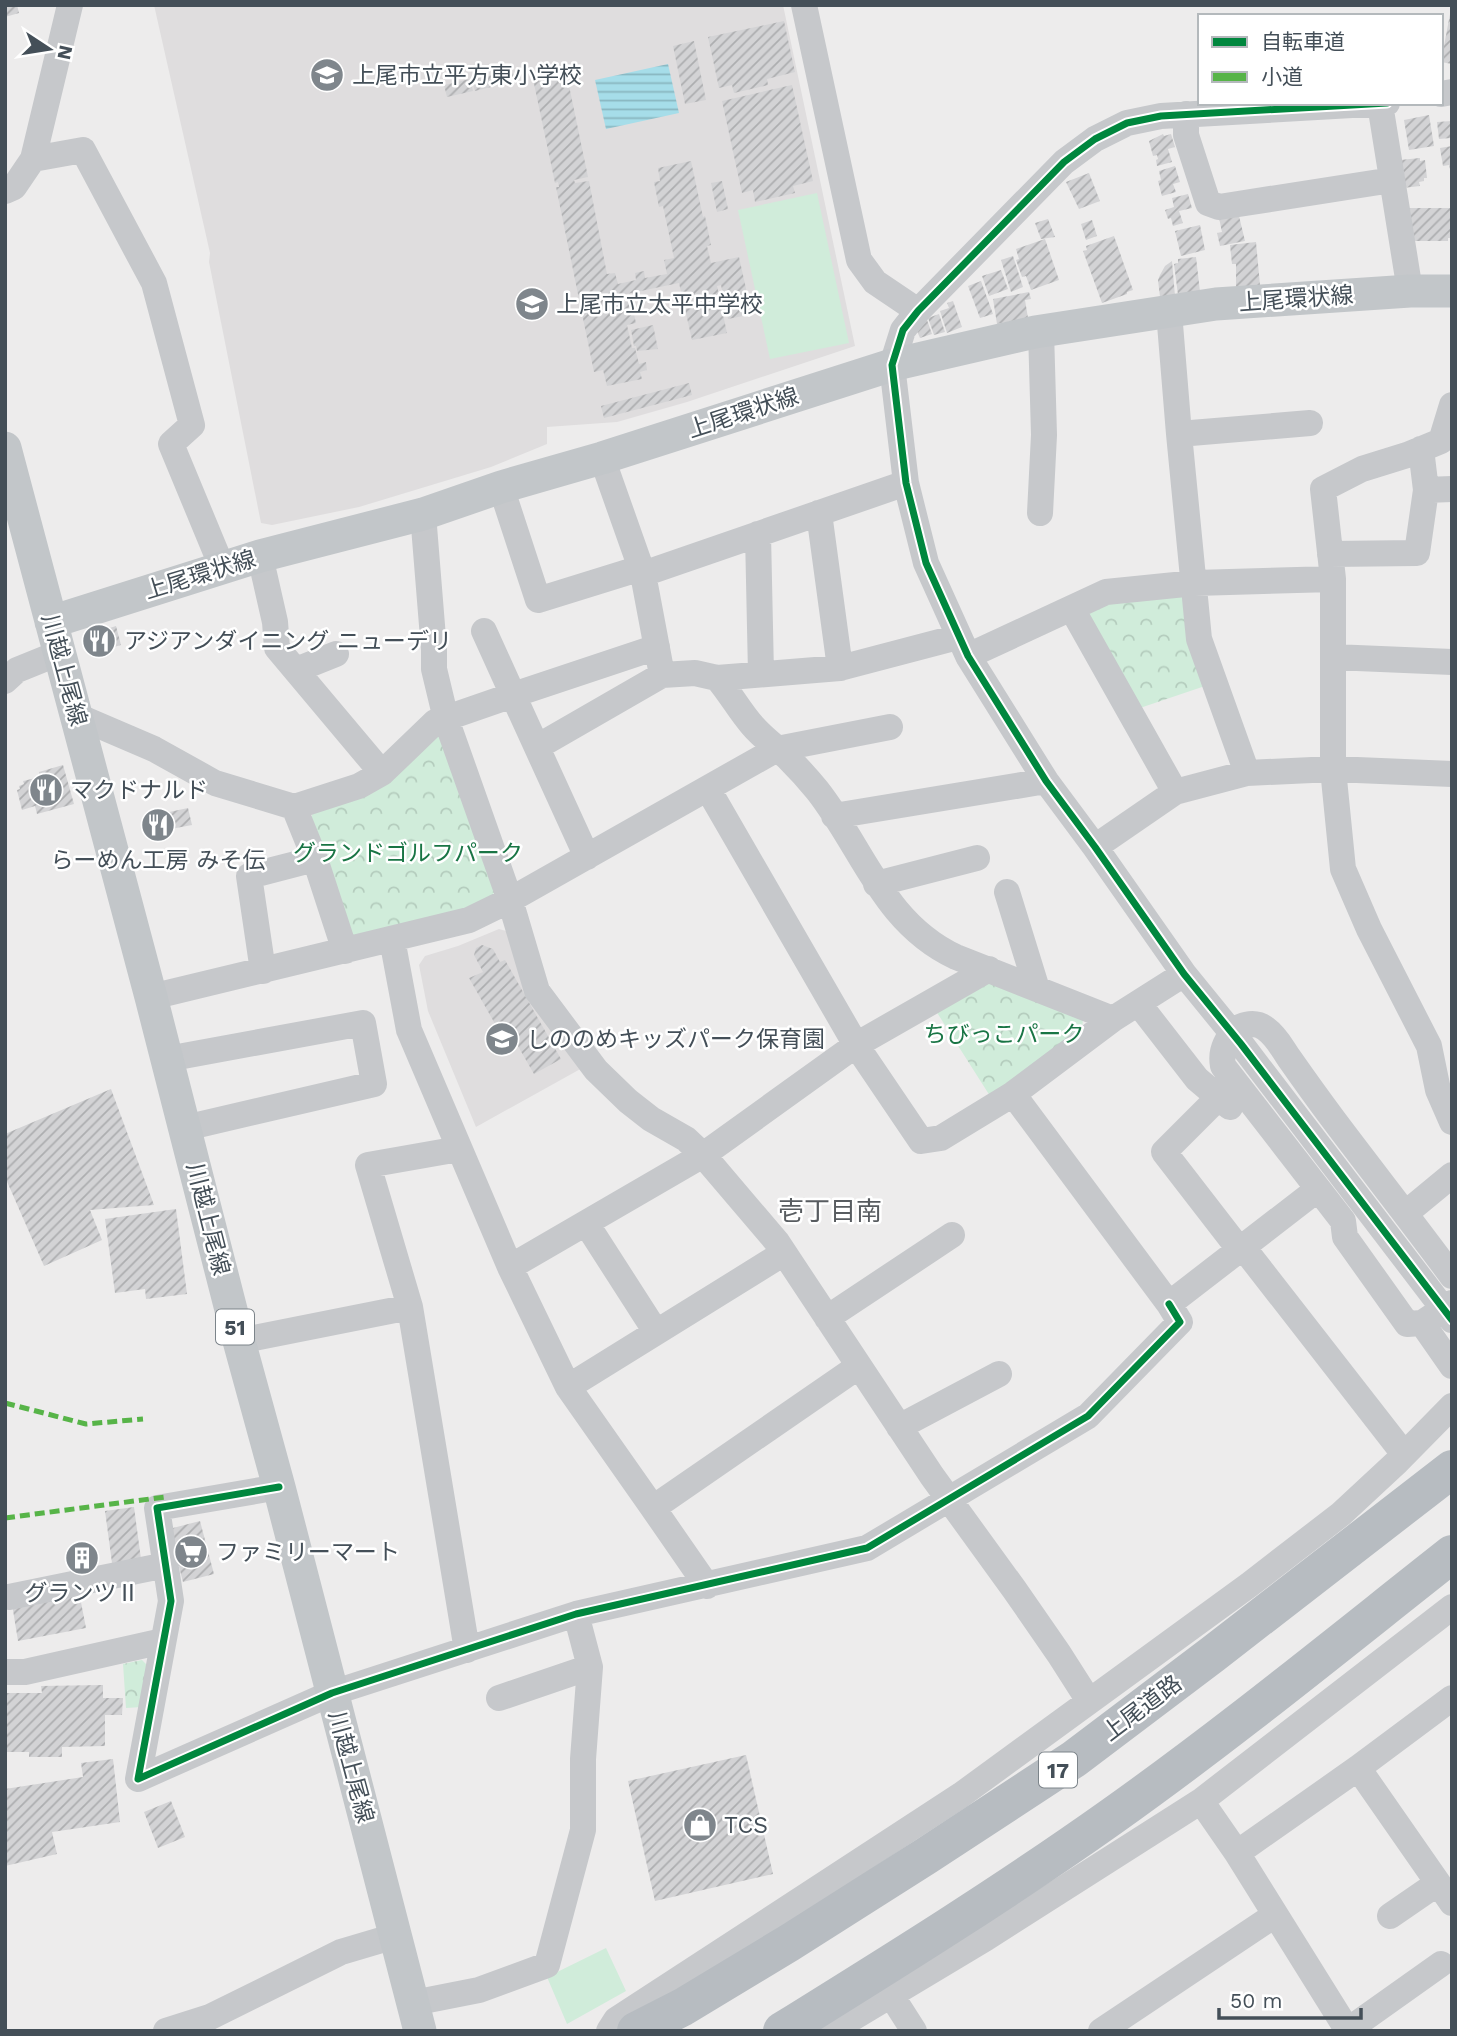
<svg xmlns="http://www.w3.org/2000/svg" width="1457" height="2036" font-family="'Work Sans','Noto Sans JP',sans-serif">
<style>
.education{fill:#dfddde}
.green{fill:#d0ecda}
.park{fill:url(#park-crowns)}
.water{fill:url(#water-rules)}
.building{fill:url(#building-hatch)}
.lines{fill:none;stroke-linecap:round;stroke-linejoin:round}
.minor{stroke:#c6c8cb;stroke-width:26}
.major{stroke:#c2c6c9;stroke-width:33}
.highway{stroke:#b7bcc1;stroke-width:38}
.quiet{stroke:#57b448;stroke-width:5;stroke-dasharray:10 5;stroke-linecap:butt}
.cycleway-casing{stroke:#fff;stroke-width:11}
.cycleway{stroke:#00873e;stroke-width:7}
.labels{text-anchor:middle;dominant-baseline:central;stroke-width:5;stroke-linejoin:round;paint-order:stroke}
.shield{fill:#fff;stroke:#7c848a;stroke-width:2}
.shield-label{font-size:21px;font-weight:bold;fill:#444f58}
.poi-label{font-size:23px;fill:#444f58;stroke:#fff;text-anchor:start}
.street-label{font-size:23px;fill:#444f58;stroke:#fff}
.park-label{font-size:23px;fill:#197545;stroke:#fff}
.quarter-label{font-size:26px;fill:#585c60;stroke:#fff}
</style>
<defs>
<pattern id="park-crowns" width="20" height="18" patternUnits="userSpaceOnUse" patternTransform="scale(1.75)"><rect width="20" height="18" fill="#d0ecda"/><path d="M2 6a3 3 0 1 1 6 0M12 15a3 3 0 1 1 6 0" fill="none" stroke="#b4ccbd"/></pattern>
<pattern id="water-rules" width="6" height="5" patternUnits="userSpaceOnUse" patternTransform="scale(1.75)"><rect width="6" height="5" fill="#a6dde9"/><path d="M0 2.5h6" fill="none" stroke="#89b6c0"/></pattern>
<pattern id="building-hatch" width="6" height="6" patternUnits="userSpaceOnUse" patternTransform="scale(1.75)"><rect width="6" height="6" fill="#d3d3d5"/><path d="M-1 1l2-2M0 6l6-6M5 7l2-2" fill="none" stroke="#adaeb0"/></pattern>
</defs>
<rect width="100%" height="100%" fill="#edecec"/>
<path class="education" d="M 154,5 L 783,5 L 855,346 L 687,402 L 617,422 L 547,427 L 547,444 L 491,467 L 359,507 L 272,525 L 261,523 L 209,262 L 210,253 Z
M 499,929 L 506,931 L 584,1067 L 476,1127 L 428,1011 L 419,965 L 425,956 L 458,946 Z"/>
<path class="green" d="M 817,193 L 849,343 L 770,359 L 738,210 Z
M 606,1948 L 626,1991 L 567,2024 L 547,1977 Z"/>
<path class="park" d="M 1181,592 L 1205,686 L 1140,708 L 1087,615 L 1112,597 Z
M 438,731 L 495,890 L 491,899 L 431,923 L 350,937 L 312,820 L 312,808 Z
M 985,979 L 1083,1019 L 1082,1029 L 990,1096 L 936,1011 Z
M 142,1660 L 148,1666 L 142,1707 L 126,1708 L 123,1664 Z"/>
<path class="water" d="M 668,64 L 679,113 L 606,129 L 595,80 Z"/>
<path class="building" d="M 5,5 L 17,5 L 19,13 L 5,17 Z
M 1450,14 L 1452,14 L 1452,64 L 1441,62 Z
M 784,21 L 795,72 L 767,79 L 768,85 L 734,93 L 732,85 L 719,88 L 708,37 Z
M 694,41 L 706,100 L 685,104 L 673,46 Z
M 512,70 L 515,81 L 475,91 L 472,80 Z
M 566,71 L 588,177 L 574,180 L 575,183 L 589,181 L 607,274 L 615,273 L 618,284 L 636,280 L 635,273 L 644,271 L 645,278 L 667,274 L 664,260 L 674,258 L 663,206 L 659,207 L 654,182 L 660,181 L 658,168 L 691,161 L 703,217 L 705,216 L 711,245 L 707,246 L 711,263 L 739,257 L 751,311 L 742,313 L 743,316 L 728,319 L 721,285 L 717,286 L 727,333 L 692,340 L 679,283 L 612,297 L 613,304 L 631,301 L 636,323 L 627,325 L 632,348 L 635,348 L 639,364 L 646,362 L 647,370 L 640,372 L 642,379 L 607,386 L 603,370 L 594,372 L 556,187 L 559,187 L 558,182 L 555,183 L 533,79 Z
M 470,79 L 473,91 L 447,97 L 444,85 Z
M 792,85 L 813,181 L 793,186 L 795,193 L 755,202 L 753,190 L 742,193 L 722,101 Z
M 1429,115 L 1434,146 L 1409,150 L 1404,120 Z
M 1452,121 L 1451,138 L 1439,139 L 1437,122 Z
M 1163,134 L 1164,136 L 1171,134 L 1175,147 L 1168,149 L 1172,162 L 1157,166 L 1156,160 L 1158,159 L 1157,155 L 1153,156 L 1149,141 Z
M 1452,146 L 1452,173 L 1451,173 L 1449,165 L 1443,166 L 1440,148 Z
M 1420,158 L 1420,161 L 1425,160 L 1427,178 L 1424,178 L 1424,181 L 1419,182 L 1420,186 L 1403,188 L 1400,160 Z
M 1175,166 L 1180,182 L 1173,184 L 1176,192 L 1162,196 L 1158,181 L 1161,180 L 1159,171 Z
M 1089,173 L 1100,201 L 1079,209 L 1066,182 Z
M 722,181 L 728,209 L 717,212 L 711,183 Z
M 1188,194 L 1192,208 L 1179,211 L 1183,223 L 1173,226 L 1171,218 L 1168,219 L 1165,210 L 1174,207 L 1172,198 Z
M 1406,208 L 1452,208 L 1452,238 L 1448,238 L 1448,241 L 1405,241 Z
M 1239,216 L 1245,241 L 1220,246 L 1217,233 L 1222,232 L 1219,218 Z
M 1048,219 L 1055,237 L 1041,239 L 1035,223 Z
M 1092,220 L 1097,236 L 1086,240 L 1081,224 Z
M 1200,225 L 1205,250 L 1181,256 L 1175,231 Z
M 1114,236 L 1133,290 L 1127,292 L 1127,294 L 1102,303 L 1083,251 L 1087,250 L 1086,246 Z
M 1045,239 L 1059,280 L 1031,290 L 1026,276 L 1022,277 L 1016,260 L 1019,259 L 1016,249 Z
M 1256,242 L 1260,285 L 1236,288 L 1236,264 L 1232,264 L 1230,245 Z
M 1013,256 L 1023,287 L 1011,292 L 1001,260 Z
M 1196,257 L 1200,292 L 1178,295 L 1174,264 L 1178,263 L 1178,259 Z
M 1172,261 L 1175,296 L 1160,297 L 1158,280 L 1160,275 L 1165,266 Z
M 1001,270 L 1008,289 L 989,296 L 982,276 Z
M 981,281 L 993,314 L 980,318 L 968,286 Z
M 1029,292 L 1031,299 L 1025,300 L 1028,318 L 997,324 L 993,299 Z
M 953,301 L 962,327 L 947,333 L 940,311 L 949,308 L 947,303 Z
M 939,314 L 945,332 L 934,335 L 928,318 Z
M 927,320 L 932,334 L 920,338 L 916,329 Z
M 653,325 L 658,349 L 637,351 L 636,346 L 634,346 L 631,330 Z
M 689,383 L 692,395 L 604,418 L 601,406 Z
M 116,626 L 121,645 L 97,652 L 96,650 L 90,652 L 87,640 L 92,639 L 91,634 Z
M 63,765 L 74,804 L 37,814 L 35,806 L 22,810 L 17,790 L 20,789 L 19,786 L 24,784 L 23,781 L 40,777 L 39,772 Z
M 188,808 L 192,825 L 155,832 L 154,829 L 149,830 L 146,817 Z
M 482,945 L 493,949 L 500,962 L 505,960 L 561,1059 L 534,1074 L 511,1034 L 503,1038 L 469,978 L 483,972 L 474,955 L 476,948 Z
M 111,1089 L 154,1205 L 90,1210 L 102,1240 L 44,1266 L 5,1177 L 5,1134 Z
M 176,1209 L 187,1294 L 146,1299 L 145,1289 L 115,1293 L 105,1219 Z
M 134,1507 L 141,1559 L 112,1563 L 105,1511 Z
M 200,1521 L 214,1574 L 183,1582 L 169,1529 Z
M 93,1545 L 96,1568 L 70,1572 L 67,1549 Z
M 79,1592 L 86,1628 L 18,1641 L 12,1604 Z
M 103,1685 L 103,1698 L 123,1698 L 122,1715 L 105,1715 L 105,1746 L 62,1747 L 62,1757 L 29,1757 L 29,1752 L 5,1752 L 5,1693 L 42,1693 L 41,1686 Z
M 746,1755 L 773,1874 L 655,1901 L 628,1781 Z
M 113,1759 L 120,1822 L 52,1832 L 57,1854 L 5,1866 L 5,1789 L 83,1777 L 81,1763 Z
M 171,1801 L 185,1837 L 158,1848 L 144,1812 Z"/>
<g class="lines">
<path class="minor" d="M 804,5 L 859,260 L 875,282 L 918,311
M 1441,94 L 1452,92
M 1387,103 L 1161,116 L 1127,123 L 1095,139 L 1064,162 L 918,311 L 903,330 L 892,365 L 906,483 L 926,563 L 968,656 L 1046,781 L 1095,847 L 1184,974 L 1241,1044 L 1452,1320
M 1380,104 L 1410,291
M 1186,114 L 1186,135 L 1208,203 L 1219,207 L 1392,180
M 33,159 L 83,150 L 154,283 L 192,425 L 171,444 L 222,567
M 5,191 L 14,187 L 33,159 L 70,5
M 1169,312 L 1179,434 L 1199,639 L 1247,773
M 1452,405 L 1441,441 L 1407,455 L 1362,469 L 1323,489 L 1333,579 L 1333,769 L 1343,869 L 1369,929 L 1429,1046 L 1438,1090 L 1452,1122
M 1179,434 L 1310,423
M 602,458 L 643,574 L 662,675
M 501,487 L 538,600 L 641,568
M 1426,490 L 1452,489
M 819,513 L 840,668
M 1040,513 L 1044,435 L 1041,331
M 423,514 L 434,650 L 434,669 L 446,719 L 510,900 L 537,991 L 596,1070 L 628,1101 L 651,1119 L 686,1139 L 703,1155 L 777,1242 L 932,1476 L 1014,1589 L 1059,1654 L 1089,1701
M 758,534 L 761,674
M 1330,554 L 1417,553 L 1426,490 L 1421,449
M 260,556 L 275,622 L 277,648 L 382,773
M 643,574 L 906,483
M 1072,609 L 1175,792
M 484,631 L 513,695 L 657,647
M 968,656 L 1106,592 L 1195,583 L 1333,579
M 1333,657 L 1452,662
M 296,670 L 336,654
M 717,678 L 840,668 L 958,637
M 5,681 L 17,670 L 59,653
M 77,716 L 154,749 L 215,783 L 294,807
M 537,747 L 662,675 L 695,673 L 717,678 C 730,693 739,710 752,725 C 763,738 776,747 788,758 C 798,768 808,779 817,790 C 863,848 883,923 956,957 L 1113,1019
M 708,789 L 856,1045 L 921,1141 L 941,1138 L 1013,1094 L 1113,1019 L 1184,974
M 834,816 L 1046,781
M 1095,847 L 1175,792 L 1247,773 L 1333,769 L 1452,774
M 876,884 L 977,858
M 1007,892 L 1037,989
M 392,939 L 409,1030 L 510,1267
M 345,951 L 315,859 L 294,807 L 359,786 L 382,773 L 435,722 L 513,695 L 587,857
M 263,971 L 249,876 L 315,859
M 151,997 L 469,920 L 510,900 L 777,749 L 890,727
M 1138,1003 L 1197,1079 L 1230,1107
M 167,1059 L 363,1023 L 374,1084 L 185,1128
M 1013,1094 L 1169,1304 L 1318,1189
M 1218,1098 L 1164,1152 L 1239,1249 L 1249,1255 L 1404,1454
M 459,1149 L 368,1165 L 410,1307 L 467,1650
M 1406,1213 L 1452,1175
M 586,1223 L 656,1332
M 1452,1276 C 1413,1223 1372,1171 1333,1119 C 1318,1099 1303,1078 1289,1058 C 1282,1048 1277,1037 1266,1029 C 1255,1020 1237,1024 1230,1036 C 1223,1047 1221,1055 1223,1066 L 1343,1221 L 1345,1237 L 1407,1324 L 1422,1323 L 1452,1303
M 827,1318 L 952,1235
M 1422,1323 L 1452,1366
M 239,1341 L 410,1307
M 568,1387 L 510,1267 L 703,1155 L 856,1045 L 989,969
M 899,1427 L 999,1374
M 279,1487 L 157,1508 L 171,1601 L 138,1779 L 332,1693 L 576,1614 L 867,1548 L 1088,1416 L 1180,1322 L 1169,1304
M 653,1508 L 568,1387 L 784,1253
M 707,1586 L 653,1508 L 859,1366
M 9,1597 L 166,1565
M 5,1672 L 25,1672 L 163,1641
M 499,1698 L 590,1667
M 1358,1768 L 1452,1903
M 1201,1801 L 1237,1853 L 1348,2031
M 1237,1853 L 1358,1768 L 1452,1698
M 1390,1916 L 1438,1883
M 891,1995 L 914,2031
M 413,2003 L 479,1990 L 547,1965 L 583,1830 L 583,1759 L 590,1667 L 576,1614
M 1348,2030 L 1441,1964
M 166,2031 L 210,2017 L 341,1952 L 395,1936
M 609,2031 L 616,2020 L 961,1795 L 1249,1585 L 1341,1514 L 1397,1462 L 1452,1406
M 831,2031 L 986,1938 L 1201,1801 L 1452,1607
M 1101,2031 L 1275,1915"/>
<path class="major" d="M 5,448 L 151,997 L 239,1341 L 279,1487 L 420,2031
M 51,622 L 260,556 L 423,514 L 501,487 L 602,458 L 892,365 L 1035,332 L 1216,304 L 1410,291 L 1452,291"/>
<path class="highway" d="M 636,2031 L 683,2007 L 789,1943 L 926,1856 L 1074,1759 L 1213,1654 L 1452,1469
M 782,2031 C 893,1962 1004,1893 1111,1817 C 1228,1734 1339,1643 1452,1554"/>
<path class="quiet" d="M 5,1403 L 86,1424 L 143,1419
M 5,1518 L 165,1497"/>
<g class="cycleway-casing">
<path id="cycleway" d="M 1387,103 L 1161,116 L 1127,123 L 1095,139 L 1064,162 L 918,311 L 903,330 L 892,365 L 906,483 L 926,563 L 968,656 L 1046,781 L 1095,847 L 1184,974 L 1241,1044 L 1452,1320
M 279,1487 L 157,1508 L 171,1601 L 138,1779 L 332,1693 L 576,1614 L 867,1548 L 1088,1416 L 1180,1322 L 1169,1304"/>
</g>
<use href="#cycleway" class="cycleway"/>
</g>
<defs>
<g id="school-disc" transform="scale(1.75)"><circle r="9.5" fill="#7f868c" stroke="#fff"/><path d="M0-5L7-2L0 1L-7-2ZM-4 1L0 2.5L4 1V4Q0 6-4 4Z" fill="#fff"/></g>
<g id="restaurant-disc" transform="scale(1.75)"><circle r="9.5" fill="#7f868c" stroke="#fff"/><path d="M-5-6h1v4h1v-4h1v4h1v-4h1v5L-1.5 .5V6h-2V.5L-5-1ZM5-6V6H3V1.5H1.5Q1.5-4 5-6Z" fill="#fff"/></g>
<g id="supermarket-disc" transform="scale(1.75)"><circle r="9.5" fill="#7f868c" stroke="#fff"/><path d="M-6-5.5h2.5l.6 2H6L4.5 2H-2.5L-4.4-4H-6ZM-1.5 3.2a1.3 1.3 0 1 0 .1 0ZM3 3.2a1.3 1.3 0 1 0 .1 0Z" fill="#fff"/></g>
<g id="building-disc" transform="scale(1.75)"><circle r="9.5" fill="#7f868c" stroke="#fff"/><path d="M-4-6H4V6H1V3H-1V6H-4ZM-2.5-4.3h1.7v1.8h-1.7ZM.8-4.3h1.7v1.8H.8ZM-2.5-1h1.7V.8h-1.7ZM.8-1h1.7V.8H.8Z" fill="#fff"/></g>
<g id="shop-disc" transform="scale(1.75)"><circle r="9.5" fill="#7f868c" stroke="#fff"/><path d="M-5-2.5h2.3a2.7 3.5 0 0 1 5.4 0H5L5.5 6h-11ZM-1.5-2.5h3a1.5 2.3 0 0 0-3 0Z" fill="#fff"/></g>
</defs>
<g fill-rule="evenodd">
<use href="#school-disc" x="327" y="75"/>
<use href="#school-disc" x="532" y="304"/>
<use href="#restaurant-disc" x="99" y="641"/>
<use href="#restaurant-disc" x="46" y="790"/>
<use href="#restaurant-disc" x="158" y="825"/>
<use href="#school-disc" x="502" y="1039"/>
<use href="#supermarket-disc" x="191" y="1552"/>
<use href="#building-disc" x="82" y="1558"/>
<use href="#shop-disc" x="700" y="1825"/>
</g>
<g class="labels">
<g class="shield">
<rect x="216" y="1309.5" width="38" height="35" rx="5"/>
<rect x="1039" y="1752.5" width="38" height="35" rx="5"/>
</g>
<g class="shield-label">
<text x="235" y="1327">51</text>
<text x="1058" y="1770">17</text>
</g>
<g class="poi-label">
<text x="352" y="75">上尾市立平方東小学校</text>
<text x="556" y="304">上尾市立太平中学校</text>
<text x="124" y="641">アジアンダイニング ニューデリ</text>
<text x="70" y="790">マクドナルド</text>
<text x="158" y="860" text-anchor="middle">らーめん工房 みそ伝</text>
<text x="526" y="1039">しののめキッズパーク保育園</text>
<text x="216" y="1552">ファミリーマート</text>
<text x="82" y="1593" text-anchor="middle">グランツⅡ</text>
<text x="724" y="1825">TCS</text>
</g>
<g class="street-label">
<text transform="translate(1296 299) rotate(-4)">上尾環状線</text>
<text transform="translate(743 413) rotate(-18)">上尾環状線</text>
<text transform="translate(200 575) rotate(-17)">上尾環状線</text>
<text transform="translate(64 670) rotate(75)">川越上尾線</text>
<text transform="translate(208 1219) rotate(76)">川越上尾線</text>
<text transform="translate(1142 1708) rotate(-37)">上尾道路</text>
<text transform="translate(351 1767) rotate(75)">川越上尾線</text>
</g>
<g class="park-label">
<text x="408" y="853">グランドゴルフパーク</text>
<text x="1004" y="1034">ちびっこパーク</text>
</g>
<g class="quarter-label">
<text x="830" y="1211">壱丁目南</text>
</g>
</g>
<rect width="1457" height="2036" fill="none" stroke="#444f58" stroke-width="14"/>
<rect x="1198" y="14" width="245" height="91" fill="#ffffff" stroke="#b4b9bc" stroke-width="2"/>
<rect x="1212" y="37" width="35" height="10" fill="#00873e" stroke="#b4b9bc" stroke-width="2"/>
<text x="1261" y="49" font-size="21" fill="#444f58">自転車道</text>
<rect x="1212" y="72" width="35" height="10" fill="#57b448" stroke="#b4b9bc" stroke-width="2"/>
<text x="1261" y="84" font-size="21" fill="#444f58">小道</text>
<g transform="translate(49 49) rotate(102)" stroke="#ffffff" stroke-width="5" paint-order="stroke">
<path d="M0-5L12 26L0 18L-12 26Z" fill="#444f58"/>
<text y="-10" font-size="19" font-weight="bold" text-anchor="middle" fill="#444f58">N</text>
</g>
<path d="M1219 2008v10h142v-10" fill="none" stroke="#444f58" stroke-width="3.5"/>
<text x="1230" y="2008" font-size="21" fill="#444f58" stroke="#ffffff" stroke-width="5" paint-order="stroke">50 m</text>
</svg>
